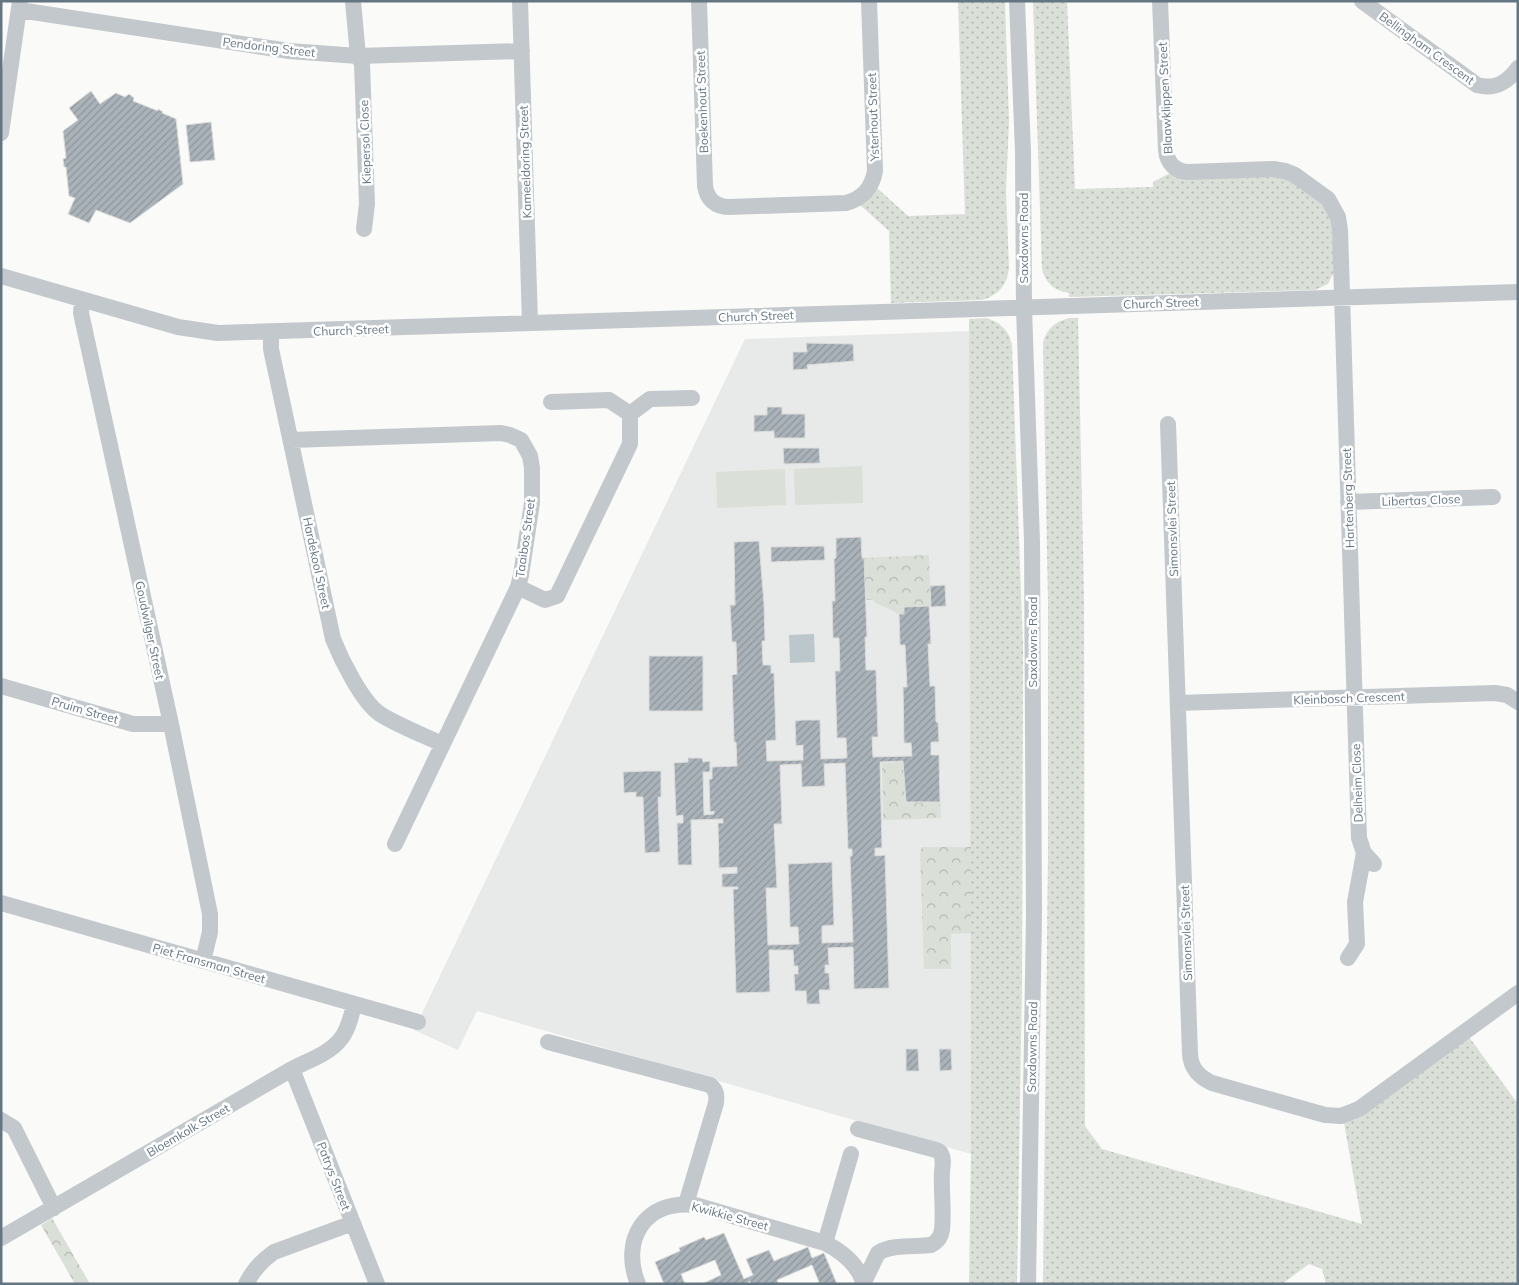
<svg xmlns="http://www.w3.org/2000/svg" width="1519" height="1285" font-family="Mulish,sans-serif">
<style>
.built{fill:#e8e9e9}
.grass{fill:url(#grass-dots)}
.forest{fill:url(#forest-crowns)}
.pitch{fill:#dadfd7}
.water{fill:#bbc7cb}
.building{fill:url(#building-hatch);stroke:#dcdcda;fill-rule:evenodd}
.lines{fill:none;stroke-linecap:round;stroke-linejoin:round}
.minor{stroke:#c3c8cc;stroke-width:16}
.labels{text-anchor:middle;dominant-baseline:central;stroke-width:5;stroke-linejoin:round;paint-order:stroke}
.street-label{font-size:12px;fill:#657683;stroke:#fff}
</style>
<defs>
<pattern id="grass-dots" width="8" height="8" patternUnits="userSpaceOnUse" patternTransform="scale(1.25)"><rect width="8" height="8" fill="#dadfd7"/><path d="M2 2h.1M6 6h.1" fill="none" stroke="#b4b9b4" stroke-width="1.8" stroke-linecap="round"/></pattern>
<pattern id="forest-crowns" width="20" height="18" patternUnits="userSpaceOnUse" patternTransform="scale(1.25)"><rect width="20" height="18" fill="#dadfd7"/><path d="M2 6a3 3 0 1 1 6 0M12 15a3 3 0 1 1 6 0" fill="none" stroke="#b4b9b4"/></pattern>
<pattern id="building-hatch" width="6" height="6" patternUnits="userSpaceOnUse" patternTransform="scale(1.25)"><rect width="6" height="6" fill="#aab3b9"/><path d="M-1 1l2-2M0 6l6-6M5 7l2-2" fill="none" stroke="#8e969c"/></pattern>
</defs>
<rect width="100%" height="100%" fill="#fafaf8"/>
<path class="built" d="M 970,331 L 971,1154 L 477,1011 L 458,1050 L 414,1030 L 745,339 Z"/>
<path class="grass" d="M 958,1 L 1005,1 L 1009,121 L 1006,191 L 1009,268 C 1007,285 999,295 982,300 L 891,303 L 889,231 L 860,205 L 877,188 L 908,216 L 965,214 Z
M 1033,1 L 1067,1 L 1075,189 L 1153,187 L 1153,182 L 1170,173 L 1273,176 L 1290,180 L 1324,206 L 1332,222 L 1334,272 L 1328,284 L 1315,290 L 1069,297 L 1069,293 C 1055,291 1046,284 1042,269 Z
M 986,318 C 1000,322 1009,330 1012,345 L 1023,647 L 1022,983 L 1017,1284 L 969,1284 L 971,1154 L 969,319 Z
M 1070,318 L 1078,318 L 1084,597 L 1085,1126 L 1102,1149 L 1362,1224 L 1344,1123 L 1361,1117 L 1469,1037 L 1518,1104 L 1518,1284 L 1326,1284 L 1322,1269 L 1309,1264 L 1282,1284 L 1043,1284 L 1048,856 L 1048,601 L 1043,346 C 1044,331 1055,321 1070,318 Z"/>
<path class="forest" d="M 929,555 L 931,606 L 904,607 L 904,614 L 899,614 L 874,602 L 874,600 L 866,600 L 864,558 Z
M 904,762 L 905,803 L 940,802 L 941,818 L 883,820 L 882,763 Z
M 922,847 L 971,847 L 971,933 L 951,934 L 951,969 L 924,969 L 920,853 Z
M 52,1218 L 90,1284 L 75,1284 L 41,1225 Z"/>
<path class="pitch" d="M 862,466 L 863,503 L 795,505 L 794,469 Z
M 785,469 L 786,505 L 717,508 L 716,472 Z"/>
<path class="water" d="M 814,634 L 815,662 L 790,663 L 789,635 Z"/>
<path class="building" d="M 91,91 L 100,104 L 116,93 L 125,97 L 129,94 L 134,98 L 133,101 L 158,111 L 158,109 L 163,112 L 162,113 L 176,119 L 183,184 L 130,223 L 96,210 L 89,223 L 68,214 L 75,198 L 69,196 L 66,167 L 64,167 L 63,159 L 66,158 L 63,131 L 78,120 L 69,108 Z
M 211,122 L 215,160 L 190,162 L 186,125 Z
M 806,343 L 853,344 L 854,361 L 807,365 L 808,369 L 793,370 L 793,352 L 807,352 Z
M 767,407 L 782,407 L 782,414 L 805,414 L 805,438 L 774,438 L 774,431 L 754,432 L 754,415 L 767,415 Z
M 783,448 L 819,448 L 820,463 L 784,464 Z
M 861,537 L 862,558 L 864,558 L 867,637 L 865,637 L 866,670 L 876,670 L 878,737 L 872,737 L 873,757 L 912,756 L 911,743 L 904,743 L 903,687 L 907,687 L 905,645 L 900,645 L 899,614 L 904,614 L 904,607 L 929,606 L 931,644 L 928,644 L 930,686 L 935,686 L 936,722 L 938,722 L 939,742 L 931,742 L 931,755 L 939,755 L 940,802 L 906,802 L 903,761 L 880,762 L 882,848 L 875,848 L 875,856 L 885,855 L 889,988 L 854,989 L 853,947 L 828,948 L 829,965 L 825,965 L 825,973 L 829,973 L 830,990 L 819,990 L 820,1004 L 807,1004 L 806,991 L 795,991 L 794,974 L 798,974 L 798,966 L 794,966 L 793,950 L 769,950 L 770,992 L 736,993 L 733,889 L 738,889 L 738,887 L 722,887 L 722,874 L 737,873 L 737,867 L 719,868 L 718,823 L 723,823 L 723,819 L 691,820 L 692,865 L 678,865 L 677,823 L 683,823 L 683,815 L 676,816 L 674,763 L 688,762 L 688,758 L 702,758 L 703,762 L 710,761 L 710,772 L 703,772 L 704,815 L 714,814 L 714,811 L 710,812 L 709,779 L 712,779 L 712,767 L 737,766 L 736,742 L 734,742 L 732,675 L 737,674 L 736,642 L 732,642 L 730,605 L 735,605 L 734,542 L 759,541 L 764,604 L 765,641 L 762,641 L 763,665 L 771,665 L 771,673 L 774,673 L 776,740 L 766,741 L 767,761 L 803,760 L 803,745 L 796,746 L 795,721 L 802,720 L 820,720 L 821,759 L 847,758 L 846,738 L 837,738 L 835,671 L 840,671 L 839,638 L 833,638 L 832,601 L 835,601 L 834,559 L 836,558 L 836,538 ZM 845,763 L 848,849 L 852,849 L 852,856 L 850,856 L 853,942 L 822,943 L 822,926 L 834,925 L 832,862 L 788,864 L 790,927 L 798,927 L 799,944 L 768,945 L 766,888 L 777,888 L 774,824 L 782,824 L 780,765 L 801,764 L 802,787 L 825,786 L 824,764 Z
M 824,546 L 825,560 L 771,562 L 771,547 Z
M 945,585 L 946,606 L 931,607 L 930,586 Z
M 649,656 L 703,656 L 703,711 L 649,711 Z
M 648,771 L 661,771 L 661,797 L 658,797 L 660,852 L 645,853 L 643,797 L 636,797 L 636,792 L 624,793 L 623,772 Z
M 906,1049 L 918,1049 L 919,1071 L 906,1071 Z
M 939,1049 L 951,1049 L 952,1070 L 940,1071 Z
M 724,1233 L 744,1279 L 753,1275 L 746,1259 L 769,1250 L 774,1261 L 808,1247 L 812,1258 L 824,1253 L 837,1284 L 816,1284 L 819,1282 L 812,1265 L 777,1280 L 779,1284 L 751,1284 L 750,1281 L 746,1284 L 702,1284 L 721,1275 L 715,1260 L 681,1274 L 685,1284 L 664,1284 L 655,1262 L 680,1251 L 679,1248 L 704,1237 L 706,1240 Z"/>
<g class="lines">
<path class="minor" d="M 353,1 L 358,56 L 362,64 L 367,204 L 364,229
M 520,1 L 530,323
M 699,1 L 705,186 C 707,199 715,207 729,207 L 846,203 C 863,198 872,188 875,171 L 869,1
M 1017,1 L 1023,152 L 1024,308 L 1032,542 L 1034,914 L 1028,1284
M 1160,1 L 1166,150 C 1167,163 1175,171 1188,172 L 1273,169 L 1285,171 L 1295,175 L 1328,199 L 1338,217 L 1340,230 L 1359,838 L 1364,853 L 1374,864
M 1362,1 L 1477,85 C 1495,90 1507,83 1518,68
M 19,10 L 289,51 L 358,56 L 522,51
M 1,133 L 20,1
M 1,276 L 178,327 L 218,333 L 1518,292
M 82,300 L 81,313 L 171,724 L 210,914 L 210,932 L 203,961
M 271,332 L 271,349 L 333,639 C 341,659 362,702 380,714 C 397,725 423,735 442,744
M 630,414 L 650,399 L 692,398
M 1168,424 L 1190,1054 C 1191,1069 1199,1077 1212,1083 L 1325,1115 L 1341,1116 L 1359,1109 L 1518,993
M 291,440 L 501,433 L 510,435 L 521,440 L 530,456 L 532,468 L 532,503 L 521,575 L 518,587 L 395,844
M 1348,502 L 1493,497
M 518,587 L 545,600 L 557,596 L 630,444 L 630,414 L 609,400 L 551,402
M 1,686 L 133,724 L 171,724
M 1178,703 L 1495,693 L 1507,695 L 1518,702
M 1,903 L 418,1022
M 1348,958 L 1357,944 L 1355,902 L 1364,853
M 548,1042 L 710,1085 C 716,1090 717,1094 716,1103 L 686,1204
M 292,1069 L 377,1284
M 1,1120 L 14,1128 L 54,1208
M 858,1129 L 936,1150 L 940,1152 C 944,1158 943,1164 942,1171 C 941,1190 944,1212 942,1230 C 941,1237 937,1242 931,1245 C 915,1247 892,1244 878,1253 L 864,1282
M 1,1238 L 292,1069 C 307,1061 328,1054 339,1041 C 348,1032 351,1016 354,1005
M 825,1243 L 851,1154
M 246,1284 C 253,1270 261,1261 274,1252 L 353,1223
M 638,1284 C 620,1240 645,1199 695,1205 L 825,1243 C 843,1252 858,1264 864,1284"/>
</g>
<g class="labels">
<g class="street-label">
<text transform="translate(269 47) rotate(7)">Pendoring Street</text>
<text transform="translate(1427 48) rotate(36)">Bellingham Crescent</text>
<text transform="translate(1165 98) rotate(-93)">Blaawklippen Street</text>
<text transform="translate(702 102) rotate(-92)">Boekenhout Street</text>
<text transform="translate(873 117) rotate(-92)">Ysterhout Street</text>
<text transform="translate(365 142) rotate(-92)">Kiepersol Close</text>
<text transform="translate(525 162) rotate(-92)">Kameeldoring Street</text>
<text transform="translate(1023 238) rotate(-90)">Saxdowns Road</text>
<text transform="translate(1161 303) rotate(-2)">Church Street</text>
<text transform="translate(756 316) rotate(-2)">Church Street</text>
<text transform="translate(351 330) rotate(-2)">Church Street</text>
<text transform="translate(1348 498) rotate(-92)">Hartenberg Street</text>
<text transform="translate(1421 500) rotate(-2)">Libertas Close</text>
<text transform="translate(1172 529) rotate(-92)">Simonsvlei Street</text>
<text transform="translate(525 538) rotate(-82)">Taaibos Street</text>
<text transform="translate(317 563) rotate(78)">Hardekool Street</text>
<text transform="translate(150 630) rotate(78)">Goudwilger Street</text>
<text transform="translate(1032 642) rotate(-90)">Saxdowns Road</text>
<text transform="translate(1349 698) rotate(-2)">Kleinbosch Crescent</text>
<text transform="translate(85 710) rotate(16)">Pruim Street</text>
<text transform="translate(1357 783) rotate(-92)">Delheim Close</text>
<text transform="translate(1186 933) rotate(-92)">Simonsvlei Street</text>
<text transform="translate(209 963) rotate(16)">Piet Fransman Street</text>
<text transform="translate(1032 1047) rotate(-89)">Saxdowns Road</text>
<text transform="translate(188 1130) rotate(-30)">Bloemkolk Street</text>
<text transform="translate(334 1176) rotate(69)">Patrys Street</text>
<text transform="translate(730 1216) rotate(15)">Kwikkie Street</text>
</g>
</g>
<rect width="1519" height="1285" fill="none" stroke="#657683" stroke-width="5"/>
</svg>
